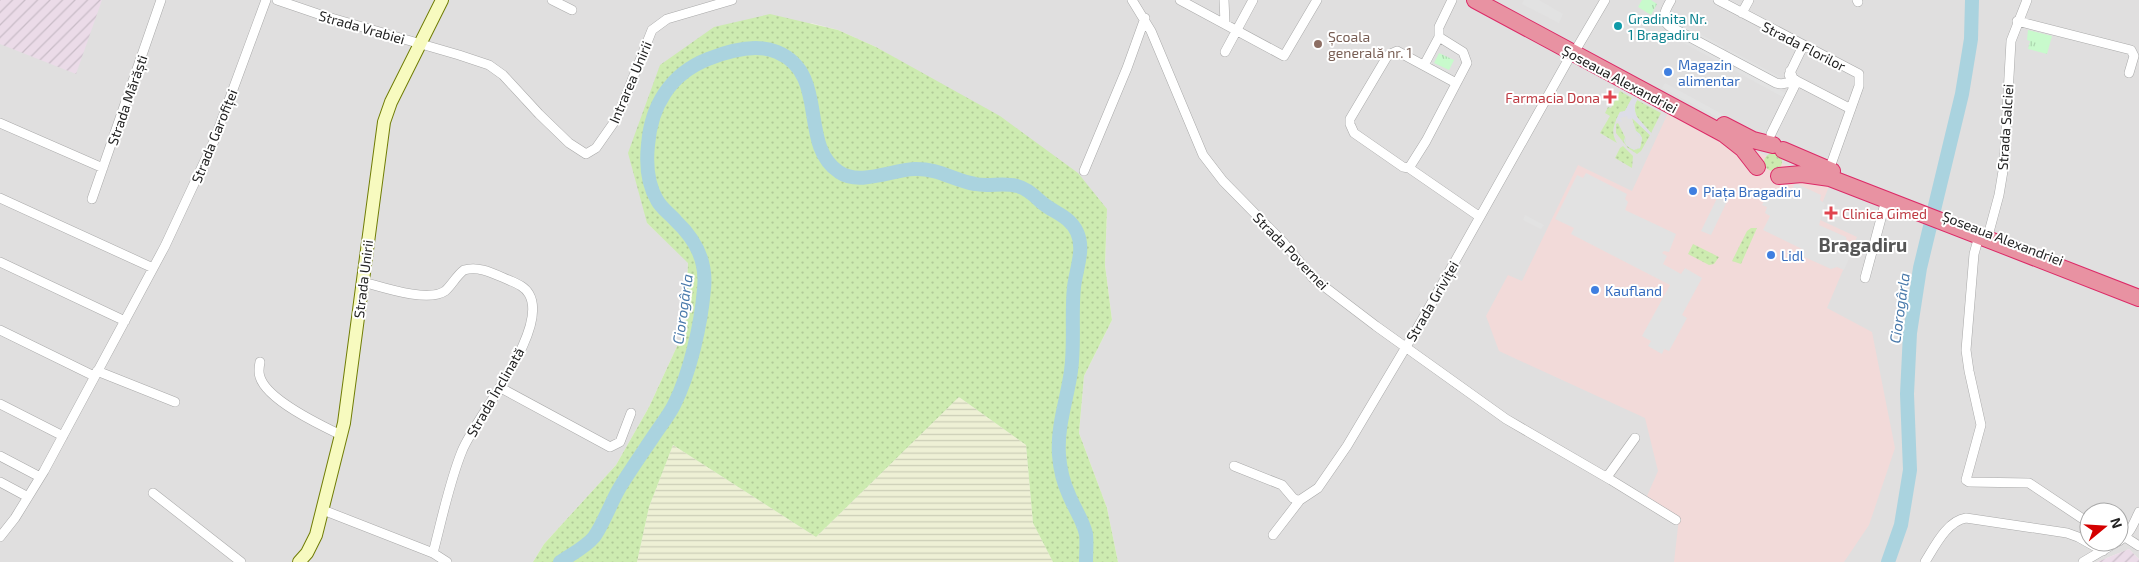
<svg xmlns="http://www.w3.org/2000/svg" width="2139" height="562" font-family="'Exo 2',sans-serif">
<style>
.residential{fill:#e0dfdf;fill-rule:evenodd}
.commercial{fill:#f2dad9}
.industrial{fill:url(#industrial-furrows)}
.farmland{fill:url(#farmland-rules)}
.grass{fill:url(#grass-dots)}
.park{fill:url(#park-tufts)}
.parking{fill:#e2e2e2}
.plaza{fill:#dddde8}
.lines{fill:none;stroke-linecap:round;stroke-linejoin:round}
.river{stroke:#aad3df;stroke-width:14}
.street-casing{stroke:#a9a9a9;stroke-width:10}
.secondary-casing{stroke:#707d05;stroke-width:14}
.highway-casing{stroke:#dc2a67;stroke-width:18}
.street{stroke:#fff;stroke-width:9}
.secondary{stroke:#f7fabf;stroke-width:12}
.highway{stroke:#e892a2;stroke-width:16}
.culture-dot{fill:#0f9aa8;stroke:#fff;stroke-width:2}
.education-dot{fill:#8d6e63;stroke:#fff;stroke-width:2}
.shop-dot{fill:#3f7fe0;stroke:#fff;stroke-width:2}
.health-dot{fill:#e0444e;stroke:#fff;stroke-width:2}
.labels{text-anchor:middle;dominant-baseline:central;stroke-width:4;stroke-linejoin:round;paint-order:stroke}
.culture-label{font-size:14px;fill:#0d838f;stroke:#fff;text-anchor:start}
.street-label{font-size:14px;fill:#222;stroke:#fff}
.education-label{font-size:14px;fill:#785e54;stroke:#fff;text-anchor:start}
.shop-label{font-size:14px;fill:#366cbe;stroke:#fff;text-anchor:start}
.health-label{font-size:14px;fill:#be3a42;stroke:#fff;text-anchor:end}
.water-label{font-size:15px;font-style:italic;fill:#4a7aab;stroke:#fff}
.district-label{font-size:19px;font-weight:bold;fill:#555;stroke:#fff}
</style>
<defs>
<pattern id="industrial-furrows" width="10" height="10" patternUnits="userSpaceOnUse" patternTransform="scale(1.25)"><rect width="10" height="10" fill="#ebdbe8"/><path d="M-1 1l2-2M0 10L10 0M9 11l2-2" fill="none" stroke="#c9bcc7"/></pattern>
<pattern id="farmland-rules" width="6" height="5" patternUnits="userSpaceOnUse" patternTransform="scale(1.25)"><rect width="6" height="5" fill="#eef0d5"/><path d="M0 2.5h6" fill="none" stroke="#ccceb7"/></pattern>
<pattern id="grass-dots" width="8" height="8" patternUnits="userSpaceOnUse" patternTransform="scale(1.25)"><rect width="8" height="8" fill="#cdebb0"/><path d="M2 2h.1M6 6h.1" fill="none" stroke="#b0c997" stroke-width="1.8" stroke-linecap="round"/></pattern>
<pattern id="park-tufts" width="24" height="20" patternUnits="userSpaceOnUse" patternTransform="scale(1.25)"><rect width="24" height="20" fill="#c8facc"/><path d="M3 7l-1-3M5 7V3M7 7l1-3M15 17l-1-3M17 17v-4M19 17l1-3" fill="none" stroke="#acd6af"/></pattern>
</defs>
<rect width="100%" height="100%" fill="#f2efe9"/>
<path class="residential" d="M 0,0 L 2139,0 L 2139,559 L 2129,549 L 2097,562 L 1118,562 L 1107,508 L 1079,433 L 1084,376 L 1112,320 L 1105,265 L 1107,209 L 938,83 L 876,47 L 838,30 L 811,23 L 647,223 L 688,262 L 685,329 L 649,407 L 616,465 L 544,544 L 533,562 L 0,562 ZM 2089,512 L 2119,512 L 2119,542 L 2089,542 Z"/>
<path class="commercial" d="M 1668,113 L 1830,184 L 1816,218 L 1857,237 L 1827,308 L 1872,332 L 1895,448 L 1869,525 L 1844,562 L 1674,562 L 1679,518 L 1647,496 L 1658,471 L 1645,418 L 1499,351 L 1486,316 L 1508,275 L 1522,281 L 1578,165 L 1632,191 Z"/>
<path class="industrial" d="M 0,0 L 102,0 L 76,74 L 0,44 Z
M 2129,549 L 2139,559 L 2139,562 L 2097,562 Z"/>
<path class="farmland" d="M 959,397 L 1026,445 L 1033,523 L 1053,562 L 637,562 L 649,507 L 673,445 L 816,537 Z"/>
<path class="grass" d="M 770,14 L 838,30 L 876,47 L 1000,116 L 1078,173 L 1107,209 L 1105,265 L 1112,320 L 1084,376 L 1079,433 L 1107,508 L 1118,562 L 1053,562 L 1033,523 L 1026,445 L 959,397 L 816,537 L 673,445 L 649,507 L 637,562 L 533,562 L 544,544 L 616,465 L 649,407 L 685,329 L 688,263 L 647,223 L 628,153 L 660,65 L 714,27 Z
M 1620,91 L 1632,98 L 1625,111 L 1620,112 C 1614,124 1610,132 1617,143 L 1600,133 L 1610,116 L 1605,113 L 1608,107 L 1611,108 Z
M 1637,100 L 1661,113 L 1651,133 C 1642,122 1630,115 1637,100 Z
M 1632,118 L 1650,135 L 1641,151 L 1637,154 L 1628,148 L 1616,133 L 1616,124 L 1618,123 L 1625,137 L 1626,145 L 1634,150 L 1640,148 L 1642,138 L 1636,131 Z
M 1623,146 L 1633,156 L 1632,168 L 1615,158 L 1620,148 Z
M1764 162a9 9 0 1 1 18 0a9 9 0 1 1-18 0Z
M 1751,228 L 1757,228 L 1741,264 L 1732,261 L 1747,231 Z
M 1693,244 L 1719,257 L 1714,264 L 1709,265 L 1688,254 Z"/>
<path class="park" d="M 1642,0 L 1651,0 L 1657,4 L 1651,15 L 1638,7 Z
M 2028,30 L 2052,36 L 2047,54 L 2028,49 L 2030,41 L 2027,40 Z
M 1439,53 L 1454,60 L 1449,70 L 1434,63 Z"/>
<path class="parking" d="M 1524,0 L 1539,0 L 1563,14 L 1559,23 L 1522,4 Z
M 1671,18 L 1724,47 L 1721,51 L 1671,23 Z
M 1675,33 L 1787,94 L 1785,96 L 1781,96 L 1673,37 Z
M 1728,49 L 1782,78 L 1777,80 L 1725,53 Z
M 1665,83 L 1735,121 L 1737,127 L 1662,88 Z
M 1586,173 L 1627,194 L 1625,199 L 1628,202 L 1625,210 L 1676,234 L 1669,252 L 1664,251 L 1662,253 L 1667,256 L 1663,264 L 1681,274 L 1685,268 L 1702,278 L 1682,315 L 1687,318 L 1669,351 L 1664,349 L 1662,354 L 1648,346 L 1651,341 L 1642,336 L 1670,285 L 1571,234 L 1574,228 L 1555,219 L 1577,175 L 1583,178 Z
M 1795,183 L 1821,195 L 1820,200 L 1825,204 L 1819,225 L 1846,237 L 1848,246 L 1853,249 L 1844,270 L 1837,267 L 1831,269 L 1802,256 L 1804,250 L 1763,230 L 1770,216 L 1765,213 L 1767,207 L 1762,205 L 1767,195 L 1773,197 L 1778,188 L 1785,187 L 1792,189 Z
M 1722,188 L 1731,193 L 1711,235 L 1701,231 Z
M 1525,215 L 1544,225 L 1541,229 L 1523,220 Z"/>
<path class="plaza" d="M 1632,98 L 1637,100 L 1634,106 L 1636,116 L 1651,133 L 1650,135 L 1632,118 L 1636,131 L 1640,134 L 1642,138 L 1640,148 L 1635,150 L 1630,148 L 1626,145 L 1624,141 L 1625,137 L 1618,123 L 1625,137 L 1626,144 L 1635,150 L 1639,148 L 1641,138 L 1636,132 L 1632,118 L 1628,119 L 1627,116 L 1620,118 L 1622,122 L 1616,120 L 1620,112 L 1625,111 Z"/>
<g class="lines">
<path class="river" d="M 560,562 C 570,555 586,547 594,537 C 603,525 611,502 620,487 C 631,469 643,452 655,434 C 661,425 669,415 674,405 C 690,373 701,325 704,289 C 707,261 696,240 676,221 C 670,214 661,208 657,200 C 647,183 646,164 648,145 C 651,106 670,74 708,59 C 728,51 756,43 777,52 C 830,74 798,145 839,172 C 859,186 892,170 914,169 C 938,168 953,180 975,184 C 989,187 1003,182 1017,186 C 1026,188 1034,195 1040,201 C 1053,213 1069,215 1077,232 C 1085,249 1076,269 1074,287 C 1071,315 1075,343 1071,371 C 1067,400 1057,425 1059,455 C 1060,469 1063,482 1069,495 C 1074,508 1083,520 1086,534 C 1087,543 1086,553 1086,562
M 1888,562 L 1901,525 L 1910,470 L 1907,394 L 1910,333 L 1920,268 L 1962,94 L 1971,39 L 1972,0"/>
<g class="street-casing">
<path id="street" d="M 277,0 L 321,15 L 459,55 L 489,65 L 503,75 L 539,114 L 569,143 L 586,154 L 596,148 L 617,118 L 652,30 L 667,19 L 732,0
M 552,0 L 572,10
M 1132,0 L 1151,31 L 1203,155 L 1223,181 L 1283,242 L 1313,278 L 1376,326 L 1506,419 L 1611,480 L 1676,520
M 1180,0 L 1284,56 L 1317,0
M 1224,0 L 1225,23
M 1671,0 C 1666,9 1660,18 1669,26 L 1776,83 L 1781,84 L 1797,81 L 1851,109
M 1718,0 L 1859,74 L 1859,86 L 1829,170
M 1857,0 L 1858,2
M 1742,13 L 1749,0
M 2017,21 L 2131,50 L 2134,56 L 2129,73
M 1439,37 L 1439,27 L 1452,0
M 1578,46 L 1605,0
M 1225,52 L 1253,0
M 1424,65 L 1439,37
M 1789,75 L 1803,46
M 1456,83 L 1397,51 L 1388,55 L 1350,119 L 1350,124 L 1354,133 L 1403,167 L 1409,168 L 1480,217
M 0,123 L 103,168
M 1771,134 L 1797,81 L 1793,78 L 1790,71
M 1409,168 L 1426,141 L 1467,63 L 1463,52 L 1439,37
M 1084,171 L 1127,68 L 1145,18
M 0,198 L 153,268
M 92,199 L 161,0
M 1989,232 L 1999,195 L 2004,165 L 2011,41 L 2027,0
M 1979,236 L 1974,254 L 1966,350 L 1969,371 L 1981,425 L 1966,480 L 1969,482 L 2029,483 L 2089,523
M 0,262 L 125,321
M 1865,278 L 1886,200
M 363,282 C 382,287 428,303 445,291 C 452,285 456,276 464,270 C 480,265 496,275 511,281 C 518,284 525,287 529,294 C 550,330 476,416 462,451 C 449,483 442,519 433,553
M 0,330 L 94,376
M 260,362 C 259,367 258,372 260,377 C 267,400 320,425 341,435
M 97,371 L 175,402
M 501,388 L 610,447 L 620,442 L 631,413
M 0,404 L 63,436
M 0,456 L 40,477
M 1234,466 L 1282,485 L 1293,498 L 1299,501
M 1607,477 L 1635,438
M 0,482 L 28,497
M 153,493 L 241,562
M 323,510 L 433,553 L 447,562
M 1273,535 L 1300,500 L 1318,488 L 1347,446 L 1422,320 L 1572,53
M 0,537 L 15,518 L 44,471 L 165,246 L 214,141 L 266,0
M 2125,537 L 2139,546
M 2119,541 C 2130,534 2134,523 2139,512
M 1925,562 C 1935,546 1947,521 1966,518 L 2067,533 L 2078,537 L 2103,551
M 2083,562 L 2117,542"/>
</g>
<g class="secondary-casing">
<path id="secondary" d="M 299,562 L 307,553 L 316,535 L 344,423 L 384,122 L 391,102 L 442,0"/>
</g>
<g class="highway-casing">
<path id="highway" d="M 1475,0 L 1724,134 L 1743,149 L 1757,167
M 1724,125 L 1753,140 L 1773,145
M 1783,150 L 1832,171
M 1779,176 L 1802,174 L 1830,178 L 2139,298"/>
</g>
<use href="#street" class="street"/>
<use href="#secondary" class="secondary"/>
<use href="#highway" class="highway"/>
</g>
<circle class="culture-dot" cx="1618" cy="26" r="5"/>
<circle class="education-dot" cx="1318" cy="44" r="5"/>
<g class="shop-dot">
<circle cx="1668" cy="72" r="5"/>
<circle cx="1693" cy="191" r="5"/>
<circle cx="1771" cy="255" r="5"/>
<circle cx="1595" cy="290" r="5"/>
</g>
<g class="health-dot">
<path d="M1607.5 89.5h5v5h5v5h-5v5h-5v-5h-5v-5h5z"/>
<path d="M1828.5 205.5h5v5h5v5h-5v5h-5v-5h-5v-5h5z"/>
</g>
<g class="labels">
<g class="culture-label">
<text x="1628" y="18">Gradinita Nr.<tspan x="1628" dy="16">1 Bragadiru</tspan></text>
</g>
<g class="street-label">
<text transform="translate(362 27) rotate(16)">Strada Vrabiei</text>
<text transform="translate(1804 46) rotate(27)">Strada Florilor</text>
<text transform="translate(1620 79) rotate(28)">Șoseaua Alexandriei</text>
<text transform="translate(630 82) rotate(-67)">Intrarea Unirii</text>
<text transform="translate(127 100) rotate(-71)">Strada Mărăști</text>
<text transform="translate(2005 127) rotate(-86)">Strada Salciei</text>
<text transform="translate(214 136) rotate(-68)">Strada Garofiței</text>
<text transform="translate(2003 238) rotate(21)">Șoseaua Alexandriei</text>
<text transform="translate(1291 251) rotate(46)">Strada Povernei</text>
<text transform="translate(363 279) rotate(-83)">Strada Unirii</text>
<text transform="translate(1432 301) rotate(-60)">Strada Griviței</text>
<text transform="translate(495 392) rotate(-60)">Strada Înclinată</text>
</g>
<g class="education-label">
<text x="1328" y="36">Școala<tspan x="1328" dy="16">generală nr. 1</tspan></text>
</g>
<g class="shop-label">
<text x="1678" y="64">Magazin<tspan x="1678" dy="16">alimentar</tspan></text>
<text x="1703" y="191">Piața Bragadiru</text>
<text x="1781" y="255">Lidl</text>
<text x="1605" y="290">Kaufland</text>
</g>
<g class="health-label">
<text x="1600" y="97">Farmacia Dona</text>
<text x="1842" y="213" text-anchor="start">Clinica Gimed</text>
</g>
<g class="water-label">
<text transform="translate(1899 308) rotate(-82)">Ciorogârla</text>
<text transform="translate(682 309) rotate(-82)">Ciorogârla</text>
</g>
<g class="district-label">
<text x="1863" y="244">Bragadiru</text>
</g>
</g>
<g transform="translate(2104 527) rotate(72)"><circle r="24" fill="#ffffff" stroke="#a7a7a7"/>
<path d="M0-4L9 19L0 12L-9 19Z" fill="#d40000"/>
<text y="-8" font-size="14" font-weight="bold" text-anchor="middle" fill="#222222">N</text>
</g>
</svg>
